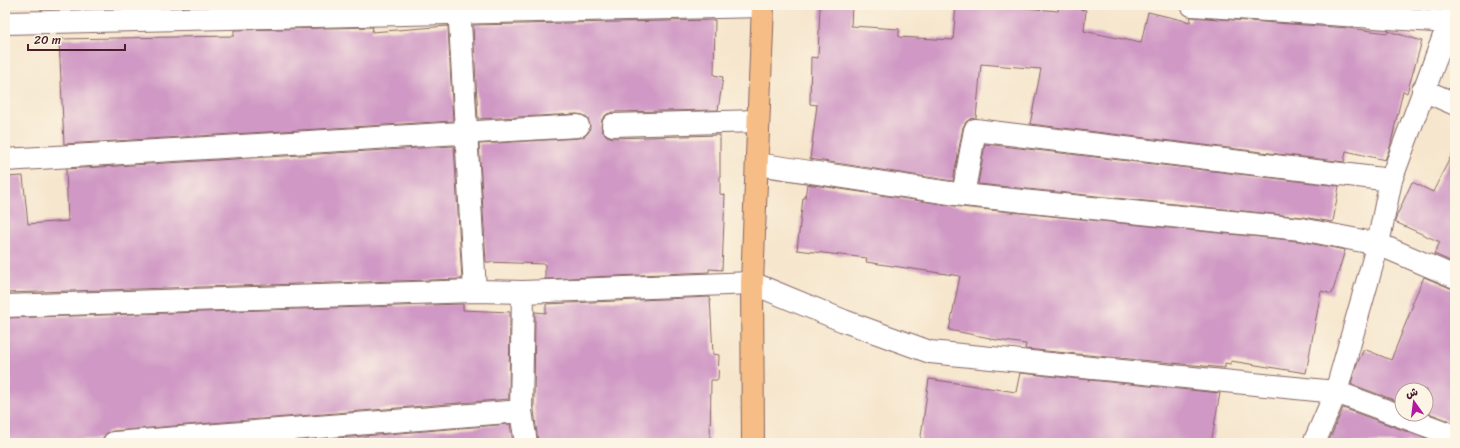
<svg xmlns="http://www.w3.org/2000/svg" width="1460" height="448" font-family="Sriracha,'Playpen Sans Arabic',sans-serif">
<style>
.building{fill:#d099c5}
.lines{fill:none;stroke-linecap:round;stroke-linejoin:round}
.minor-casing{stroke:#866564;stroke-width:24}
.major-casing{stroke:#866564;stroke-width:24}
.minor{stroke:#fff;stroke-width:22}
.major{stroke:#f6be86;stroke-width:22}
</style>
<rect width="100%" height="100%" fill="#fcf5e5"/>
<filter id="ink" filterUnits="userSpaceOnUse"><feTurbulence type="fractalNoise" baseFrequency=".025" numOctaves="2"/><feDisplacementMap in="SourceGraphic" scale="8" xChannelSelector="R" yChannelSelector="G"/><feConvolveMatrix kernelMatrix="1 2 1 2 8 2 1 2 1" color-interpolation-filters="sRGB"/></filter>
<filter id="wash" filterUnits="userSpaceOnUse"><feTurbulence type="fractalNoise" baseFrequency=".012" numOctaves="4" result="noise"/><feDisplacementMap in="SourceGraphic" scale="16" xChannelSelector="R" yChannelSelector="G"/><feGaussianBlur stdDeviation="0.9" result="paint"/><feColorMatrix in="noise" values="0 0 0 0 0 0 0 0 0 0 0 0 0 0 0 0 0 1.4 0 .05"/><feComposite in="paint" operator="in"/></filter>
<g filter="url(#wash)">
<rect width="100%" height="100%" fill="#f6e6cd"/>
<g id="blocks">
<path class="building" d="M 820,5 L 852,5 L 851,26 L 899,29 L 899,37 L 953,40 L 956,5 L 992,5 L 1058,11 L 1059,7 L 1086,10 L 1084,31 L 1141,43 L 1148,12 L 1190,22 L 1191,17 L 1348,28 L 1388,33 L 1388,31 L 1422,41 L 1407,93 L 1403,91 L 1390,147 L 1385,160 L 1346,151 L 1344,162 L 1030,124 L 1041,69 L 981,64 L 976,118 L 970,119 L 966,122 L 963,127 L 953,181 L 810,159 L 817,105 L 810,104 L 811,57 L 818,58 Z
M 715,20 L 714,75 L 723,77 L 718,110 L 613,112 L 607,114 L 602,119 L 601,126 L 602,131 L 607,136 L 613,138 L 720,135 L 720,194 L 725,195 L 722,270 L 709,269 L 709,272 L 545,279 L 545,264 L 486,262 L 479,144 L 579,138 L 585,136 L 589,132 L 590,126 L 588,119 L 583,115 L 577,114 L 478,119 L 473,25 Z
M 448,26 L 453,121 L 64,144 L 59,39 L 234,36 L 234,30 L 373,27 L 372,32 Z
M 985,144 L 1339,186 L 1333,222 L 1302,217 L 978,184 Z
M 454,146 L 462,279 L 5,293 L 5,177 L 23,176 L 28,224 L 68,221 L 66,169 Z
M 1455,148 L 1455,263 L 1434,254 L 1440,242 L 1395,222 L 1397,215 L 1412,182 L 1433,192 Z
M 807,184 L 961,207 L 1299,241 L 1345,250 L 1332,294 L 1321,291 L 1306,373 L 1231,361 L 1231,364 L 1225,363 L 1225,368 L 1025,349 L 1026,344 L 990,339 L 990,338 L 949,330 L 960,276 L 866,262 L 867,258 L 797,250 L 803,198 L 805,198 Z
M 1424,277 L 1450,288 L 1455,289 L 1455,423 L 1426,412 L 1426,390 L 1402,390 L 1402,403 L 1351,384 L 1356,366 L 1364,349 L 1391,360 L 1413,305 L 1412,304 Z
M 710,297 L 713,354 L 719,355 L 718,380 L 711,380 L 710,443 L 538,443 L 534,410 L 535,312 L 546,313 L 546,304 Z
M 463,304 L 463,310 L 510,312 L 509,399 L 113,431 L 107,433 L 102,439 L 48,441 L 48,443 L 5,443 L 5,318 Z
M 1020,373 L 1220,393 L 1211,443 L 920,443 L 929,379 L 1016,392 Z
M 1343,408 L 1438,443 L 1328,443 Z
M 510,424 L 513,443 L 290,443 L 290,442 Z"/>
</g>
</g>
<g filter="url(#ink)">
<use href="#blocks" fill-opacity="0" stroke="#866564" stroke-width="1"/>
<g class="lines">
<g class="minor-casing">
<path id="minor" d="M 459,5 L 475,291
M 1192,5 L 1449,22
M 5,23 L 763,6
M 1423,90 L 1455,104
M 613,125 L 758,121
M 5,160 L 578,126
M 757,164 L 963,195 L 1301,229 L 1378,244 L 1455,277
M 963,195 L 975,130 L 1391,180
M 523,292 L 521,411 L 526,443
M 5,306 L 475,291 L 523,292 L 752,283 L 844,321 L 930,352 L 1336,392 L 1455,436
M 114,443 L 521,411
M 1314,443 L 1336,392 L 1378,244 L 1391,180 L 1455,6"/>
</g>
<g class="major-casing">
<path id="major" d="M 753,443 L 752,283 L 763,5"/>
</g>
<use href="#minor" class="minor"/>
<use href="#major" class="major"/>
</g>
</g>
<rect width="1460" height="448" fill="none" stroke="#fcf5e5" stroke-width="20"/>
<g transform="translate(1414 402) rotate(346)"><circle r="19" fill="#fcf5e5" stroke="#b59f9b"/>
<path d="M0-3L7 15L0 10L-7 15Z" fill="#b5179e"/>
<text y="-6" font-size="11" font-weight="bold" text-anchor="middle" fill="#4a1f2b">ش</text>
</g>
<path d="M28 44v6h97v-6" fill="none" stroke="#4a1f2b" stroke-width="2"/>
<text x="34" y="44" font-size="12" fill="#4a1f2b" stroke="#fcf5e5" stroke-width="3" paint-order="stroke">20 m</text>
</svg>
